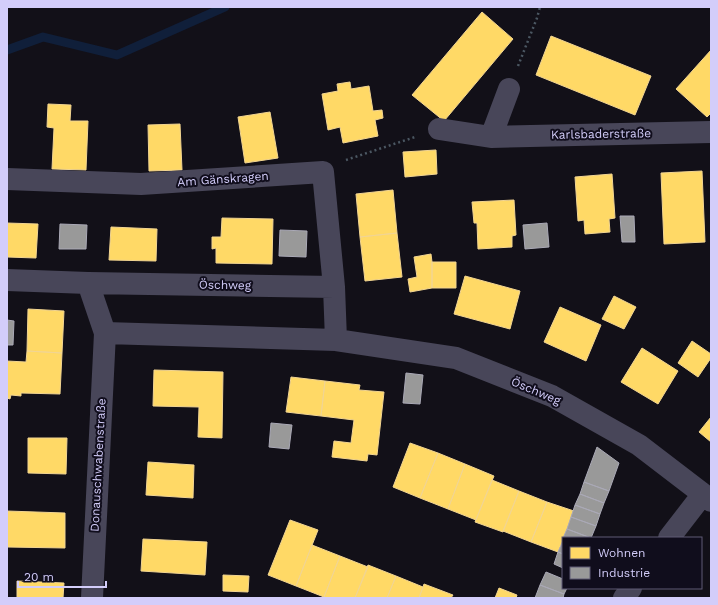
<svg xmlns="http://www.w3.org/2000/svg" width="718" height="605" font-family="'Work Sans',sans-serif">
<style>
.homes{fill:#ffd966;stroke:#f2d592}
.industry{fill:#999;stroke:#aaa9b6}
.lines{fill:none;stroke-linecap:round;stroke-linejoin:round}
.stream{stroke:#101f3a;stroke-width:9}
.path{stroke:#4b5762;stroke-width:2.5;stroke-dasharray:2 3;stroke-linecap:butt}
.street{stroke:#484659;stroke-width:22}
.labels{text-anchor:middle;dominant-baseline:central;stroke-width:4;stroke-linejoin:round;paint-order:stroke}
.street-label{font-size:12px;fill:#d3cdfa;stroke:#100d1c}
</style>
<rect width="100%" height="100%" fill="#121018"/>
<path class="homes" d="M 482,12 L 513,39 L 444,121 L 412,95 Z
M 551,36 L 651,76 L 635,115 L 536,75 Z
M 711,50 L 711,113 L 707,117 L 676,89 Z
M 350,82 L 351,89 L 369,86 L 373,111 L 382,110 L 383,118 L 375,120 L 378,136 L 343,143 L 340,127 L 328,130 L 322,94 L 338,91 L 337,84 Z
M 48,104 L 71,105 L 70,121 L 88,121 L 86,170 L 52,169 L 54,128 L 47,127 Z
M 270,112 L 278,158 L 245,163 L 238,117 Z
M 180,124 L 182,170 L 149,171 L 148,125 Z
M 436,150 L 437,174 L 405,177 L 403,152 Z
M 702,171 L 705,242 L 664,244 L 661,173 Z
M 612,174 L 615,218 L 609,219 L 610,232 L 585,234 L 584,220 L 578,221 L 575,177 Z
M 393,190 L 397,233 L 360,237 L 356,194 Z
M 514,200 L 516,235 L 512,236 L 512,247 L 478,249 L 477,223 L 474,223 L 472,202 Z
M 222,218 L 273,219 L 272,264 L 216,263 L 216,248 L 212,249 L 212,237 L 221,237 Z
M 7,223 L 38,224 L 36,258 L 7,257 Z
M 111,227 L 157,229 L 156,261 L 109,260 Z
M 397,233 L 402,277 L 365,281 L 360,237 Z
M 431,254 L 432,262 L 432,288 L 410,292 L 408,279 L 417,277 L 414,257 Z
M 432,262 L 456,262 L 456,288 L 432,288 Z
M 465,276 L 520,291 L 510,329 L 454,314 Z
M 614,296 L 636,307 L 624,329 L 602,319 Z
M 560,307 L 601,325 L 586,361 L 544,342 Z
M 28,309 L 64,311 L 62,353 L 27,351 Z
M 692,341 L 711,354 L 711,358 L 698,377 L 678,363 Z
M 642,348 L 678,371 L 658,404 L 621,382 Z
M 27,351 L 62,353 L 60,394 L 21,393 L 21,396 L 11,395 L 10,399 L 7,398 L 7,361 L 26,362 Z
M 154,370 L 223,372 L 222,438 L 198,437 L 199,407 L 153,406 Z
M 291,377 L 325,381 L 321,416 L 286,412 Z
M 325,381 L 360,385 L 359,390 L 384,392 L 377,455 L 368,454 L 367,461 L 332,457 L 334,441 L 351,443 L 354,420 L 321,416 Z
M 711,417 L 711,442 L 699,432 Z
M 28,438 L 67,438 L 66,474 L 28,473 Z
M 410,443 L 438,453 L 420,498 L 393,487 Z
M 438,453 L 465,464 L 448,509 L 420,498 Z
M 148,462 L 194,465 L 193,498 L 146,495 Z
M 465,464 L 494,476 L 476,520 L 448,509 Z
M 492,480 L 519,491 L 503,532 L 475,522 Z
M 519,491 L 547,502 L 531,542 L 503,531 Z
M 547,502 L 574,511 L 558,552 L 531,542 Z
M 7,511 L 65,513 L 65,548 L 7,547 Z
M 290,520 L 318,530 L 296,586 L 268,575 Z
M 143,539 L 207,542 L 205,575 L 141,571 Z
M 312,545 L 340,556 L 324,597 L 296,586 Z
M 340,556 L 368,567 L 355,598 L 328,598 L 324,597 Z
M 368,565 L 396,576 L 387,598 L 355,598 Z
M 223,575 L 249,576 L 248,592 L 223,591 Z
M 396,576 L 423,587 L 419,598 L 387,598 Z
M 17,581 L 64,583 L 63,598 L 17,598 Z
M 424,584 L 453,595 L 451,598 L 419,598 Z
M 499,588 L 517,595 L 516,598 L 495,598 Z"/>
<path class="industry" d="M 620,216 L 634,216 L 635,242 L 622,242 Z
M 547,223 L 549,247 L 525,249 L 523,225 Z
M 60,224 L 87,225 L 86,249 L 59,249 Z
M 280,230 L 307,231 L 306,257 L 279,256 Z
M 7,320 L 14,321 L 13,345 L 7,345 Z
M 406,373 L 423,375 L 420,404 L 403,403 Z
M 271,423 L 292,425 L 289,449 L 269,447 Z
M 597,447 L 619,463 L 609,491 L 584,482 Z
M 584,482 L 609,491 L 604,503 L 580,494 Z
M 580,494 L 604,503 L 600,514 L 575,505 Z
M 575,505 L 600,514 L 596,526 L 571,517 Z
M 571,517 L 596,526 L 591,538 L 567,529 Z
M 567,529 L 591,538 L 563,538 Z
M 563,541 L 563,554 L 558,552 Z
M 558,552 L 563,554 L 563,568 L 554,564 Z
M 546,572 L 563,579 L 563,588 L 567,588 L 564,594 L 540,585 Z
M 540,585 L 564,594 L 563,598 L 535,598 Z"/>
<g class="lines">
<path class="stream" d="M 7,50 L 43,37 L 117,55 L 225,7"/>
<path class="path" d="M 518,66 L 537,18 L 540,7
M 346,160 L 415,137"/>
<path class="street" d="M 439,129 L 491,137 L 711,132
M 491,137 L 509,89
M 7,179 L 141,184 L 323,172 L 334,287 L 336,340 L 456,358 L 552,396 L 639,445 L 703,494 L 711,501
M 7,280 L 88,283 L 334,287
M 88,283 L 105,333 L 92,598
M 105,333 L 336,340
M 669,538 L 703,494
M 624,598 L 631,588"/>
</g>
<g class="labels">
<g class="street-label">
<text transform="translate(601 134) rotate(-1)">Karlsbaderstraße</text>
<text transform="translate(223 179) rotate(-4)">Am Gänskragen</text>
<text transform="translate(225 285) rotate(1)">Öschweg</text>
<text transform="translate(536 391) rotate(23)">Öschweg</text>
<text transform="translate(98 465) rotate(-87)">Donauschwabenstraße</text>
</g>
</g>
<rect width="718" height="605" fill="none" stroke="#d3cdfa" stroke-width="16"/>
<rect x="562" y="537" width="140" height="52" fill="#100d1c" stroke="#5e5a75"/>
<rect x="570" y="547" width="20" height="12" fill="#ffd966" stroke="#5e5a75"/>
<text x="598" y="557" font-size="12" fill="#d3cdfa">Wohnen</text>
<rect x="570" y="567" width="20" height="12" fill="#999999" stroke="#5e5a75"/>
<text x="598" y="577" font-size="12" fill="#d3cdfa">Industrie</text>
<path d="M18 581v6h88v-6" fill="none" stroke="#d3cdfa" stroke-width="2"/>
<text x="24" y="581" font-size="12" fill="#d3cdfa" stroke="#100d1c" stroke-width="3" paint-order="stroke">20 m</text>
</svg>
